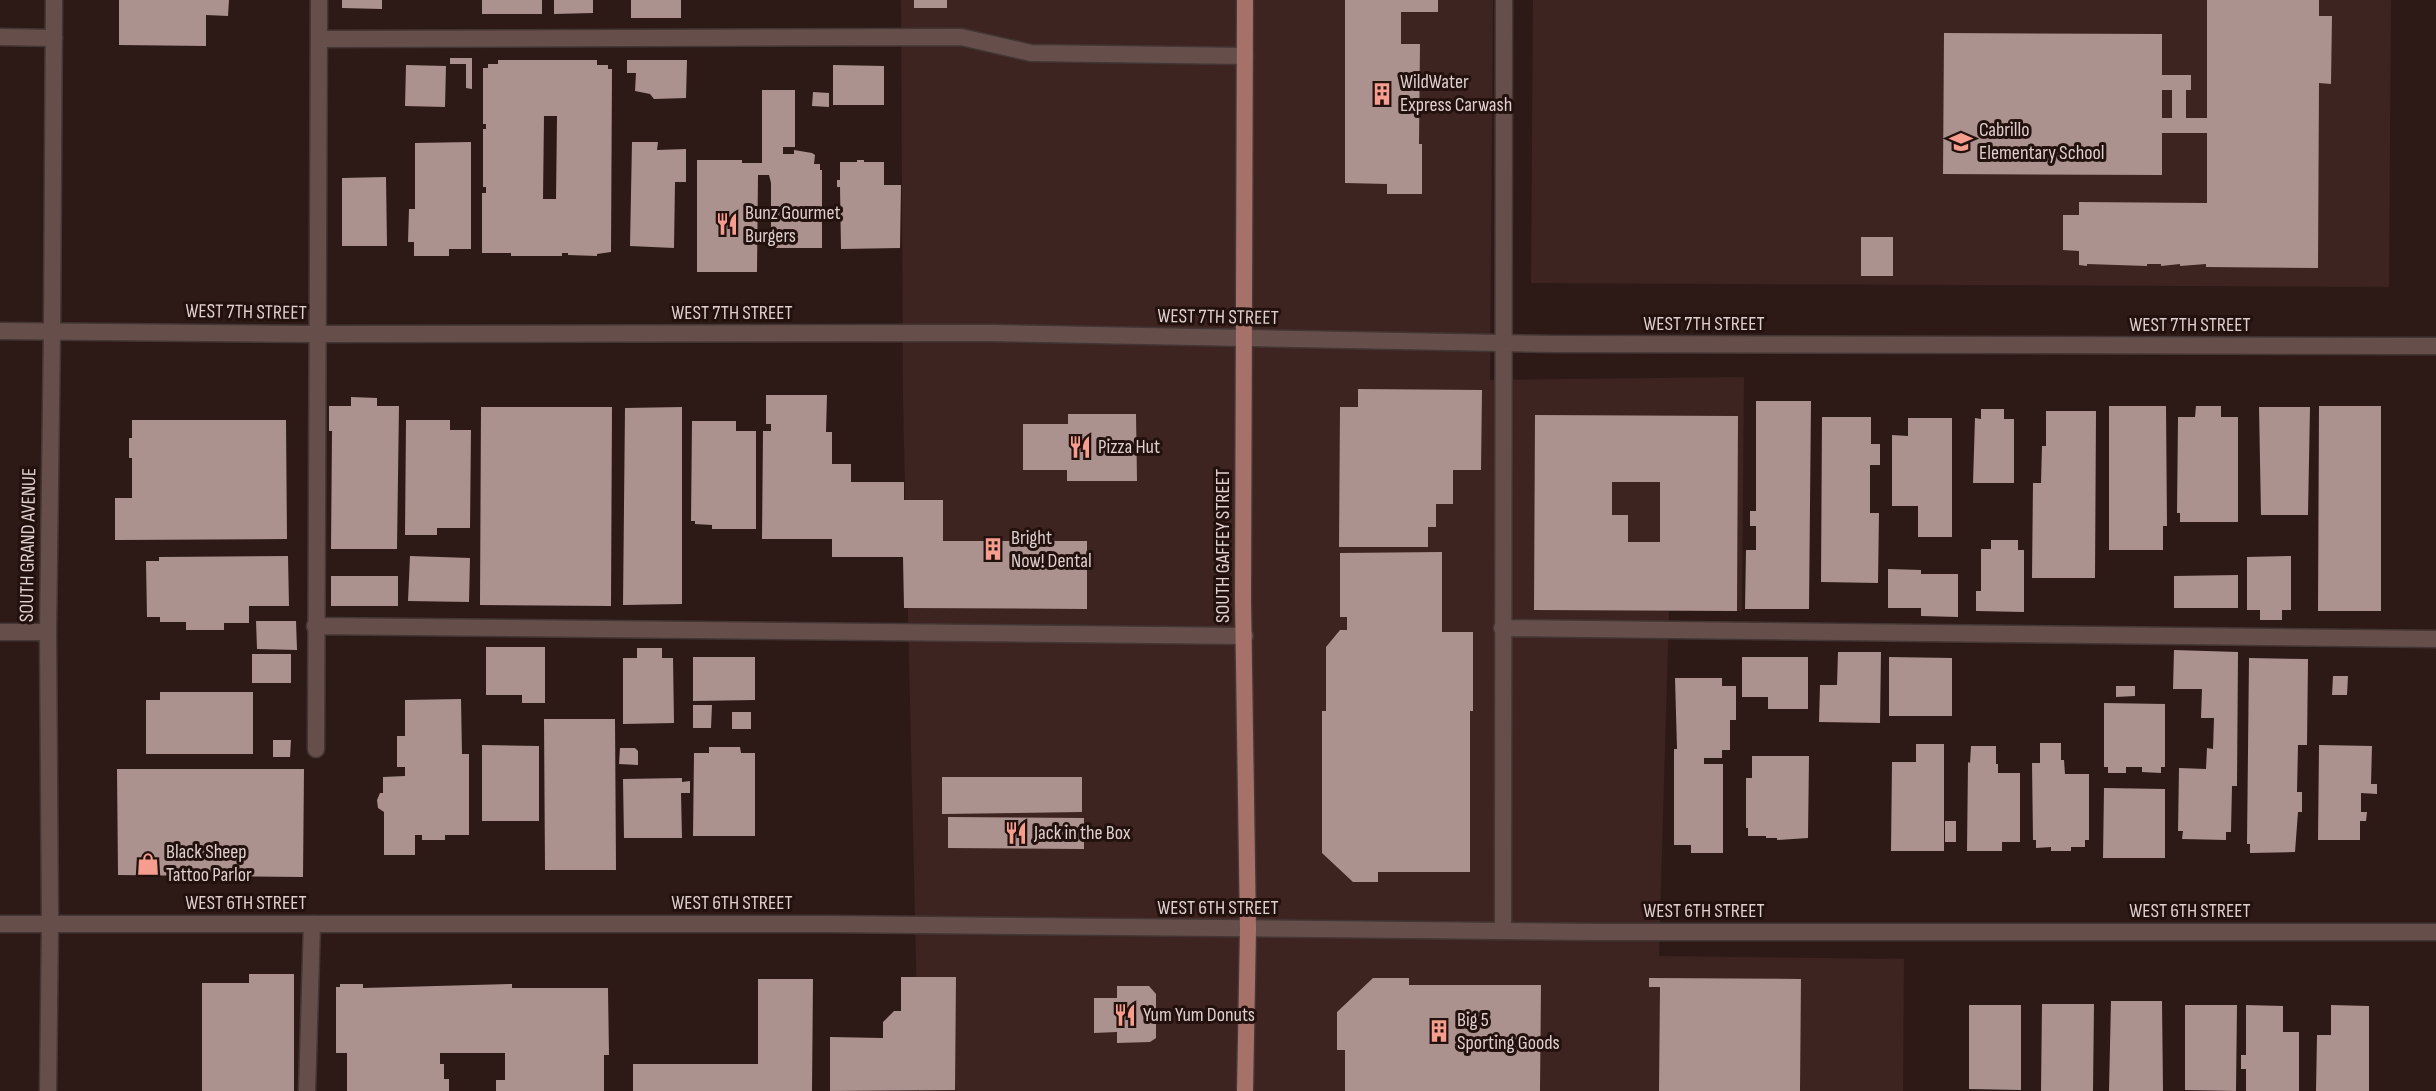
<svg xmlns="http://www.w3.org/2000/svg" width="2436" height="1091" font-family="'Sofia Sans Condensed',sans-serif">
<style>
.built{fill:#3d2420}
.building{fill:#ab928e;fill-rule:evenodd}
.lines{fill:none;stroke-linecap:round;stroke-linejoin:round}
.service-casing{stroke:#443634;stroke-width:19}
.minor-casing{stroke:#443634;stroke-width:19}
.tertiary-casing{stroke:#443634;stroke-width:19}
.primary-casing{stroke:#443634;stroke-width:19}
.service{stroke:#664f4b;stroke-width:16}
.minor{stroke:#664f4b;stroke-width:16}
.tertiary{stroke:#664f4b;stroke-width:16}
.primary{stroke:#a67168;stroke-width:16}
.labels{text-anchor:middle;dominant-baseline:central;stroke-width:6;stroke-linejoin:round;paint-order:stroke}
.poi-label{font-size:20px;fill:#ded0ce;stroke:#23110e;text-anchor:start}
.street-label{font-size:20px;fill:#ded0ce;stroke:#23110e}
</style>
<rect width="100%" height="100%" fill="#2d1a17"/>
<path class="built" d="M 901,0 L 1493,0 L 1490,380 L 1744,377 L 1742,611 L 1669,608 L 1659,956 L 1904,959 L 1903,1091 L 919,1091 L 903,399 Z
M 1533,0 L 2391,0 L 2389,287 L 1531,283 Z"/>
<path class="building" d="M 119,0 L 229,0 L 228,16 L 206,15 L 206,46 L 119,45 Z
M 342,0 L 382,0 L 382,9 L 342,8 Z
M 482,0 L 542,0 L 542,14 L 482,14 Z
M 554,0 L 593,0 L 593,13 L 554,14 Z
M 631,0 L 681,0 L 681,18 L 631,18 Z
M 914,0 L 947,0 L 947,8 L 914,8 Z
M 1345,0 L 1438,0 L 1438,12 L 1401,12 L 1401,44 L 1420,44 L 1419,144 L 1422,144 L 1422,194 L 1387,194 L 1387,184 L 1345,183 Z
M 2207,0 L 2319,0 L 2319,16 L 2332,16 L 2331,84 L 2319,83 L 2318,268 L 2206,267 L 2206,264 L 2180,266 L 2180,264 L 2161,266 L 2161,264 L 2147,264 L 2147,266 L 2087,264 L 2087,266 L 2079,265 L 2079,251 L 2063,250 L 2063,215 L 2079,215 L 2079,202 L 2207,203 L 2207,133 L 2162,133 L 2162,175 L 1943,174 L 1944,33 L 2162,34 L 2162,75 L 2191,75 L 2191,90 L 2186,90 L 2186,118 L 2207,118 ZM 2162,90 L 2172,90 L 2172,118 L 2162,118 Z
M 450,58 L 472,58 L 472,89 L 466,88 L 466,64 L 450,64 Z
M 498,60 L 597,60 L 597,65 L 608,65 L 608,69 L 612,69 L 611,252 L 597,254 L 597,256 L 568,255 L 568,253 L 562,253 L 562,256 L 511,256 L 511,253 L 482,253 L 482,193 L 486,193 L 486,187 L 483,187 L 483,129 L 486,129 L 486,124 L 483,124 L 483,68 L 488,68 L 488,64 L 498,64 ZM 544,116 L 557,116 L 556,199 L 543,199 Z
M 627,60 L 687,60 L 686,98 L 654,99 L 650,94 L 635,91 L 636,73 L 627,73 Z
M 406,65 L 446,66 L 445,107 L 405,106 Z
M 833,65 L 884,66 L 884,105 L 833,105 Z
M 762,90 L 795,90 L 795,147 L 783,147 L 783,154 L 794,154 L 794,150 L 812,153 L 815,155 L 814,164 L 820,164 L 820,170 L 822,170 L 822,248 L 771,248 L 771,183 L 769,175 L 758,175 L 757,272 L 697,272 L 697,160 L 742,160 L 742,163 L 762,163 Z
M 813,92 L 829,93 L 829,107 L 812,106 Z
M 471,142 L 471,249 L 449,249 L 449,256 L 414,256 L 414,242 L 408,242 L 409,209 L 415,209 L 415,143 Z
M 632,142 L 658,142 L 657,150 L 686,149 L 686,182 L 675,182 L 674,248 L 630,246 Z
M 857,160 L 864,160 L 864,162 L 884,162 L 884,185 L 901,185 L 900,248 L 841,249 L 840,187 L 837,187 L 837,180 L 840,180 L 840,162 L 857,162 Z
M 386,177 L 387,246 L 342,246 L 342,178 Z
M 1861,237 L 1893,237 L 1893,276 L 1861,276 Z
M 1358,389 L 1482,390 L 1481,470 L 1453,470 L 1453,504 L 1436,504 L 1436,527 L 1428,527 L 1428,547 L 1339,547 L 1340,407 L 1358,407 Z
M 766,395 L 827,395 L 826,432 L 832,432 L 832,464 L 851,464 L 851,482 L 904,482 L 904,500 L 943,500 L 943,541 L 1087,541 L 1087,609 L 904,608 L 903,557 L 832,557 L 832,539 L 762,539 L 763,431 L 771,431 L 771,424 L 766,424 Z
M 351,397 L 377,398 L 377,406 L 399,406 L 397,549 L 331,549 L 332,431 L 329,431 L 329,406 L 351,406 Z
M 1756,401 L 1811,401 L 1809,609 L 1745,609 L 1746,550 L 1756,550 L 1756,526 L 1750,526 L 1750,511 L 1756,511 Z
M 2109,406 L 2166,406 L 2167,526 L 2163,526 L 2163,550 L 2109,550 Z
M 2196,406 L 2221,406 L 2221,417 L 2238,417 L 2238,522 L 2180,522 L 2180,513 L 2177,513 L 2178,417 L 2195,417 Z
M 2319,406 L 2381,406 L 2381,611 L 2318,611 Z
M 481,407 L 612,407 L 611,606 L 480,605 Z
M 682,407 L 682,604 L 623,605 L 625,408 Z
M 2259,407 L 2310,407 L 2308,515 L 2261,515 Z
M 1981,409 L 2004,409 L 2004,419 L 2014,419 L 2014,483 L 1973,483 L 1975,418 L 1981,419 Z
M 2046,411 L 2096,411 L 2095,578 L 2032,578 L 2033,483 L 2041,483 L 2042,446 L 2046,446 Z
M 1068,414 L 1136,414 L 1137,481 L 1067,481 L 1067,470 L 1023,470 L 1023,424 L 1068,424 Z
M 1535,415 L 1738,416 L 1737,611 L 1534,610 ZM 1612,482 L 1660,482 L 1660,542 L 1628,542 L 1628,515 L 1612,515 Z
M 1822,417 L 1871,417 L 1871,444 L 1880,444 L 1880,465 L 1870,465 L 1870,513 L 1879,513 L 1878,583 L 1821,582 Z
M 1908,418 L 1952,418 L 1952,537 L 1918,537 L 1918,506 L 1892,506 L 1892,435 L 1908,436 Z
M 132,420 L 286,420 L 287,539 L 115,540 L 115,498 L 132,498 L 132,458 L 129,458 L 129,438 L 132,438 Z
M 406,420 L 450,420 L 450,430 L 471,430 L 470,528 L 437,528 L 437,535 L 405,535 Z
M 692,421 L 736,421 L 736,431 L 756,431 L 756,529 L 712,529 L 712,525 L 695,524 L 695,521 L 691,521 Z
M 1991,540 L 2018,540 L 2018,550 L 2024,550 L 2024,612 L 1976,611 L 1976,591 L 1981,591 L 1981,549 L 1991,549 Z
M 1442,552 L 1442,632 L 1473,632 L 1473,711 L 1470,711 L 1470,872 L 1378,872 L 1378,882 L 1353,882 L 1322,853 L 1322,711 L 1326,711 L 1326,647 L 1340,630 L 1347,630 L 1347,617 L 1340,617 L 1340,553 Z
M 288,556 L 289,606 L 249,606 L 249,623 L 224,623 L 224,630 L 186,630 L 186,622 L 160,622 L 160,617 L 147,617 L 146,561 L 159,561 L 159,557 Z
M 410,556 L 470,558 L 469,602 L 408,601 Z
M 2291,556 L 2291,610 L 2282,610 L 2282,620 L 2260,620 L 2260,610 L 2247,610 L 2247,557 Z
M 1888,569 L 1921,570 L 1921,574 L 1958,574 L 1958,617 L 1921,616 L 1921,608 L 1888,608 Z
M 2238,575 L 2238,608 L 2174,608 L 2174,576 Z
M 331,576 L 398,576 L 398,606 L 331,606 Z
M 256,621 L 296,621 L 297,650 L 257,649 Z
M 486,647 L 545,647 L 545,703 L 522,703 L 522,695 L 486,695 Z
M 637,648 L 662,648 L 662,658 L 673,658 L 674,723 L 623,724 L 623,658 L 637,658 Z
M 2174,650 L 2238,652 L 2237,786 L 2232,786 L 2231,832 L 2226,832 L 2226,840 L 2182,839 L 2183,831 L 2178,831 L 2179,768 L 2206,769 L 2207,748 L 2213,749 L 2214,718 L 2201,718 L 2202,689 L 2173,689 Z
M 1838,652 L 1881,652 L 1880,723 L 1819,722 L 1820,685 L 1837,685 Z
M 252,654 L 291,654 L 291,683 L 252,683 Z
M 693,657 L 755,657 L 755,700 L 693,701 Z
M 1742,657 L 1808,657 L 1808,709 L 1768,709 L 1768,697 L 1742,697 Z
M 1889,657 L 1952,658 L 1952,716 L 1889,716 Z
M 2249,658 L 2308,659 L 2307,745 L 2298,745 L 2297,792 L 2302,792 L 2302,812 L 2298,812 L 2295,852 L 2250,853 L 2250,844 L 2247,844 Z
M 2333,676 L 2348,676 L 2347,695 L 2332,695 Z
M 1675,678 L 1722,678 L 1722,686 L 1736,686 L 1736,720 L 1730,720 L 1730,750 L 1722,750 L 1722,758 L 1704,758 L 1704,764 L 1723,764 L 1723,853 L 1691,853 L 1691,845 L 1674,845 L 1674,749 L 1677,749 Z
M 2116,686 L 2135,686 L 2135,696 L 2116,697 Z
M 160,692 L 253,692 L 253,754 L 146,754 L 146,700 L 160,700 Z
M 461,699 L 462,754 L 469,754 L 469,835 L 445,835 L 445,840 L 422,840 L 422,835 L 415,835 L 415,855 L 384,855 L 384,812 L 378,808 L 377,800 L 380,793 L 383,793 L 383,777 L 405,776 L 405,767 L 397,767 L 397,736 L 405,736 L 405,700 Z
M 2104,703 L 2165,704 L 2165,767 L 2161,767 L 2161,773 L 2142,772 L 2142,767 L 2126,767 L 2126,773 L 2108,773 L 2108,767 L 2104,767 Z
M 693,705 L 712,705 L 711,728 L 693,728 Z
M 732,712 L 751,712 L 751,729 L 732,729 Z
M 544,719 L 615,719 L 616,870 L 545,870 Z
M 273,740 L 291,740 L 290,757 L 273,757 Z
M 2040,743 L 2061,743 L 2061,760 L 2064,760 L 2065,774 L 2089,774 L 2089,840 L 2085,840 L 2085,847 L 2071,847 L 2071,851 L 2051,851 L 2051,847 L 2036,848 L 2036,840 L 2033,840 L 2032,763 L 2040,763 Z
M 1916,744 L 1944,744 L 1944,851 L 1891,851 L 1892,762 L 1916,762 Z
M 482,745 L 539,746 L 539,821 L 482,821 Z
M 2319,745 L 2372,746 L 2371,784 L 2377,784 L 2377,794 L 2361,793 L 2361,812 L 2367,812 L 2366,821 L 2360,821 L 2360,840 L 2318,840 Z
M 1971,746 L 1996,746 L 1996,764 L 1998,764 L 1998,773 L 2020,773 L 2020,842 L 2002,842 L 2002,851 L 1967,851 L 1968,762 L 1970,763 Z
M 709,747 L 740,747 L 741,753 L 755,753 L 755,836 L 693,836 L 694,753 L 709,753 Z
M 620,748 L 635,748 L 638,751 L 638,765 L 619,764 Z
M 1752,756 L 1809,756 L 1808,838 L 1777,840 L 1777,838 L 1766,838 L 1766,836 L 1748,836 L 1748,828 L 1746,828 L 1746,778 L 1752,778 Z
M 117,769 L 304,769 L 303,877 L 118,875 Z
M 942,777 L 1082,777 L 1082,812 L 942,814 Z
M 682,778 L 682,782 L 690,781 L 690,793 L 681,793 L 682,838 L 624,838 L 623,779 Z
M 2104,788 L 2165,789 L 2165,858 L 2103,858 Z
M 948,817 L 1084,818 L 1084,849 L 948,848 Z
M 1945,821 L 1956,821 L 1956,842 L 1945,842 Z
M 249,974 L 294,974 L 294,1091 L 202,1091 L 202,983 L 249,983 Z
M 901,977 L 956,977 L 955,1090 L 830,1091 L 830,1037 L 883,1038 L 883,1022 L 894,1011 L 901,1011 Z
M 1373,978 L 1409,978 L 1409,985 L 1541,985 L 1540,1091 L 1345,1091 L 1345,1050 L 1337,1050 L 1337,1012 Z
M 1649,978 L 1801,979 L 1800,1091 L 1659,1091 L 1660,987 L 1649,987 Z
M 758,979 L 813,979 L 812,1091 L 633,1091 L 633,1064 L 758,1064 Z
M 340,984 L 363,984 L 363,988 L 512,984 L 512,988 L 608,988 L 609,1055 L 604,1055 L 604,1091 L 496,1091 L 496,1080 L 505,1080 L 505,1053 L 440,1053 L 440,1064 L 444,1064 L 444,1079 L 449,1079 L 449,1091 L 347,1091 L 347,1053 L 336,1053 L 336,987 L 340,987 Z
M 1117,986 L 1149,986 L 1156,994 L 1156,1038 L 1150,1042 L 1117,1043 L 1117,1032 L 1094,1033 L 1094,998 L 1117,998 Z
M 2111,1001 L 2162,1001 L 2163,1091 L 2109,1091 Z
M 2042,1004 L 2094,1004 L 2093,1091 L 2041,1091 Z
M 1969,1005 L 2021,1005 L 2021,1090 L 1969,1089 Z
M 2185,1005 L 2237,1005 L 2236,1091 L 2185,1090 Z
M 2246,1005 L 2283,1006 L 2283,1032 L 2299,1032 L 2299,1091 L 2246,1091 L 2246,1069 L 2241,1069 L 2241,1055 L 2246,1055 Z
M 2331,1005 L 2369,1006 L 2369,1091 L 2316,1091 L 2317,1035 L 2331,1035 Z"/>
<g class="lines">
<g class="service-casing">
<path id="service" d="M 0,37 L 54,38
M 319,39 L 961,37 L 1031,53 L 1245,56
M 315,626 L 1245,636
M 1502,628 L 2436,639
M 0,632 L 48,632
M 316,749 L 319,0
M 1503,930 L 1504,0
M 307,1091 L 312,924"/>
</g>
<g class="minor-casing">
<path id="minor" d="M 48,1091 L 50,924 L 48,632 L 52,331 L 54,0"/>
</g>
<g class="tertiary-casing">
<path id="tertiary" d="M 0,331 L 317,334 L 991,333 L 1555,344 L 2436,346
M 0,924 L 827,924 L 1598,932 L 2436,932"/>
</g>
<g class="primary-casing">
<path id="primary" d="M 1245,1091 L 1248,929 L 1243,600 L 1245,0"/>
</g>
<use href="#service" class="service"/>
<use href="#minor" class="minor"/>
<use href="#tertiary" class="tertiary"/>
<use href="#primary" class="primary"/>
</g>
<defs>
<g id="building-bare" transform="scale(1.8)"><path d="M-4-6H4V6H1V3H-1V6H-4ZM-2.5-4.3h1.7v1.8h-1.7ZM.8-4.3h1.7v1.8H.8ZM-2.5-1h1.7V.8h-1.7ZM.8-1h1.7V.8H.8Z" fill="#f59d8e" stroke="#23110e" stroke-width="2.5" paint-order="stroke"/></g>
<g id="school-bare" transform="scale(1.8)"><path d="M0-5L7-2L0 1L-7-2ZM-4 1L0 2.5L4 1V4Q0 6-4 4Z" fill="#f59d8e" stroke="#23110e" stroke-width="2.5" paint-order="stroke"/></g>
<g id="restaurant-bare" transform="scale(1.8)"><path d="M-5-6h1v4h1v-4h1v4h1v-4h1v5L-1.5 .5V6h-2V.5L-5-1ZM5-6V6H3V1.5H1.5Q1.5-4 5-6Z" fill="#f59d8e" stroke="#23110e" stroke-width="2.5" paint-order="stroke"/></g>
<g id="shop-bare" transform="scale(1.8)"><path d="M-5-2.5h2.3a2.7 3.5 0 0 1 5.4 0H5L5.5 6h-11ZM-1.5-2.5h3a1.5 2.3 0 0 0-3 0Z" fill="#f59d8e" stroke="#23110e" stroke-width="2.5" paint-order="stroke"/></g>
</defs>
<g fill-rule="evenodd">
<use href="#building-bare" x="1382" y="94"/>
<use href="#school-bare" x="1961" y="142"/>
<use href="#restaurant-bare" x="727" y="224"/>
<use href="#restaurant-bare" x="1080" y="447"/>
<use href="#building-bare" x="993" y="549"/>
<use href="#restaurant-bare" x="1016" y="833"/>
<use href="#shop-bare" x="148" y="864"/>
<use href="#restaurant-bare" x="1125" y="1015"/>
<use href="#building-bare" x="1439" y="1031"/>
</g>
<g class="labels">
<g class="poi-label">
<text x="1400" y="82">WildWater<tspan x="1400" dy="23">Express Carwash</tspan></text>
<text x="1979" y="130">Cabrillo<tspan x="1979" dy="23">Elementary School</tspan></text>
<text x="745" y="213">Bunz Gourmet<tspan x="745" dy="23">Burgers</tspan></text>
<text x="1098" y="447">Pizza Hut</text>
<text x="1011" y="538">Bright<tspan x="1011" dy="23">Now! Dental</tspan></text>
<text x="1034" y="833">Jack in the Box</text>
<text x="166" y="852">Black Sheep<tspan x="166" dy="23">Tattoo Parlor</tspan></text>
<text x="1143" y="1015">Yum Yum Donuts</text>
<text x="1457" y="1020">Big 5<tspan x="1457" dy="23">Sporting Goods</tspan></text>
</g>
<g class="street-label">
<text transform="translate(246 312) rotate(1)">WEST 7TH STREET</text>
<text x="732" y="313">WEST 7TH STREET</text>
<text transform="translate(1218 317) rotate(1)">WEST 7TH STREET</text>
<text x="1704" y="324">WEST 7TH STREET</text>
<text x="2190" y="325">WEST 7TH STREET</text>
<text transform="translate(28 545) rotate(-89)">SOUTH GRAND AVENUE</text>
<text transform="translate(1223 546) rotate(-90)">SOUTH GAFFEY STREET</text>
<text x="246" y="903">WEST 6TH STREET</text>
<text x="732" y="903">WEST 6TH STREET</text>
<text x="1218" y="908">WEST 6TH STREET</text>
<text x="1704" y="911">WEST 6TH STREET</text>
<text x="2190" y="911">WEST 6TH STREET</text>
</g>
</g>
</svg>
